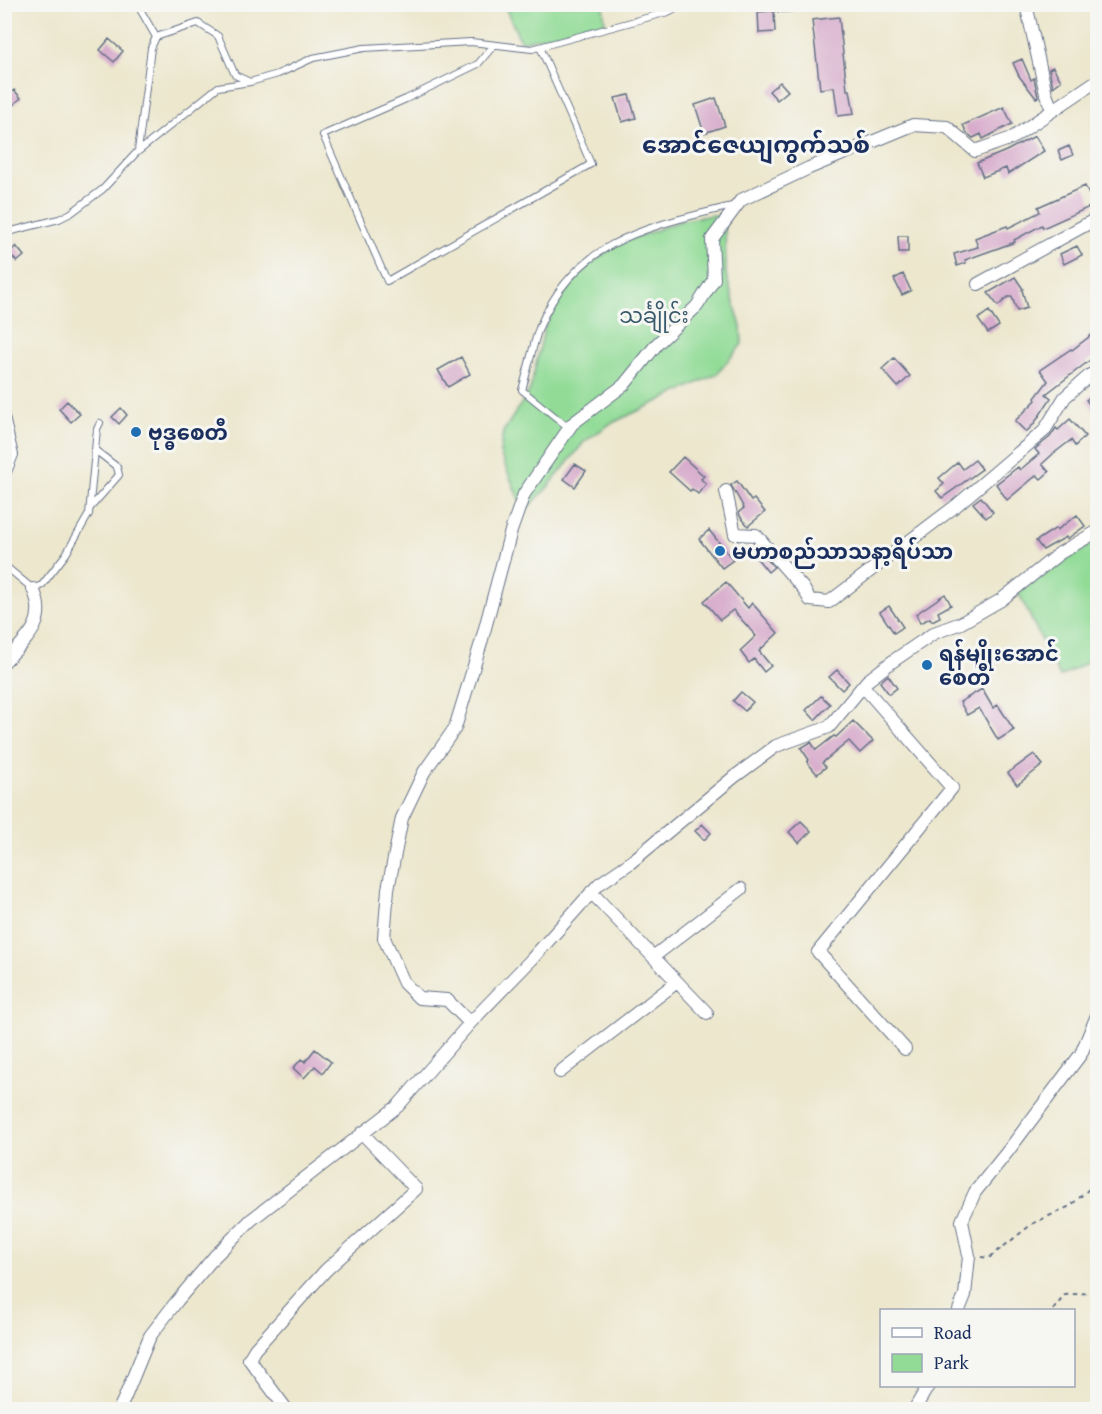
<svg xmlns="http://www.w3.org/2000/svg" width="1102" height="1414" font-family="'Gentium Book Plus','Noto Sans Myanmar',serif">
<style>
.green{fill:#91db96;stroke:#56857a;stroke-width:1.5}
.building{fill:#d7accc}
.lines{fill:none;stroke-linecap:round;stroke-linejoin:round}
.lane-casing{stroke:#646f85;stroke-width:8}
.street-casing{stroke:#646f85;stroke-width:14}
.path{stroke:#646f85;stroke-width:2;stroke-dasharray:4.5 4.5;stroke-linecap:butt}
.lane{stroke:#fff;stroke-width:6}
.street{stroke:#fff;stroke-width:12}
.poi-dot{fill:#1f6fb2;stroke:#f6f6f2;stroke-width:2}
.labels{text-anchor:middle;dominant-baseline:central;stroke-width:6;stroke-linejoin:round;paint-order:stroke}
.park-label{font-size:21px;fill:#385a6c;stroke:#f6f6f2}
.poi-label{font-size:21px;font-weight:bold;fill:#1b2f5e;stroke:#f6f6f2;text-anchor:start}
.quarter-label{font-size:24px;font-weight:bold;fill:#1b2f5e;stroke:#f6f6f2}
</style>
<rect width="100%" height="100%" fill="#f6f6f2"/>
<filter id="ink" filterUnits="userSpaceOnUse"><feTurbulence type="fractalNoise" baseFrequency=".0167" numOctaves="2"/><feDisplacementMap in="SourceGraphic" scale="12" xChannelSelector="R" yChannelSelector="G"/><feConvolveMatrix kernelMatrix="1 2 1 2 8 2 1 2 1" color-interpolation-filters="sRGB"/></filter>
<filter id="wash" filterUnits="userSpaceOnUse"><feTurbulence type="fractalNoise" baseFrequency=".008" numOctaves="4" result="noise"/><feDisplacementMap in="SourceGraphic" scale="24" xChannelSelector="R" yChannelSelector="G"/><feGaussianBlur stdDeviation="1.35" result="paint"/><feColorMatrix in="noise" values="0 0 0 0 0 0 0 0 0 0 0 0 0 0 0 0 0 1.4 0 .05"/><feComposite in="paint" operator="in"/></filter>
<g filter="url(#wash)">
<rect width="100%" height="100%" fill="#ece7cd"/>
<path class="green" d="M 504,5 L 603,5 L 605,23 L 521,42 Z
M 712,215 L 725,217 L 726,275 L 741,327 L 742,344 L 717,374 L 610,424 L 584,442 L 549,486 L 524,512 L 500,453 L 503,432 L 530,390 L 544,329 L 558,302 L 585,267 L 618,244 L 683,220 Z
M 1097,540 L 1097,657 L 1060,677 L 1018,592 Z"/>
<g id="blocks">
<path class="building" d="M 772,11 L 774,12 L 775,32 L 759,33 L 758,12 Z
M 839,17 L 847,90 L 850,90 L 854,114 L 838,116 L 834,87 L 820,89 L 812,20 Z
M 109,39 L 123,51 L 114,62 L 100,50 Z
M 1022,59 L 1031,80 L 1034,78 L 1038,97 L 1036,98 L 1019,76 L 1013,63 Z
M 1053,67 L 1061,81 L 1053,87 L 1049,69 Z
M 780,82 L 788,91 L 777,100 L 769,91 Z
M 14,90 L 21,98 L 12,106 L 5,98 Z
M 629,95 L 636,118 L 622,122 L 615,98 Z
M 716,98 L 725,126 L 704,133 L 695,105 Z
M 1004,107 L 1012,124 L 983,139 L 981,134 L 973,138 L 967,133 L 963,125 Z
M 1035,136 L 1044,151 L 1008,174 L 1006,168 L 983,177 L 977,163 L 1006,151 Z
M 1069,146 L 1073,155 L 1062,160 L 1058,151 Z
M 1085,186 L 1094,205 L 1043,228 L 1042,225 L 1014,240 L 1015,242 L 965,260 L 966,263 L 957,266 L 954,254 L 978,247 L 975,238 L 1007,226 L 1008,228 L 1040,212 L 1038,207 Z
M 898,236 L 908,236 L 908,252 L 899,252 Z
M 16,246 L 24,256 L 17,262 L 9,253 Z
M 1077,246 L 1082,255 L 1064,264 L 1060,254 Z
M 903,274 L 911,291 L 902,295 L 894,279 Z
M 1015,277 L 1023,289 L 1022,290 L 1027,308 L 1017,311 L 1012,297 L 1008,297 L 998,306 L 988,293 Z
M 989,311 L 999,326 L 988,333 L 978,319 Z
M 1098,330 L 1098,354 L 1046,394 L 1051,398 L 1034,424 L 1026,432 L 1015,421 L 1036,400 L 1035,398 L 1048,381 L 1040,370 L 1071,349 L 1072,350 Z
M 461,357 L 470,374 L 448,387 L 438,370 Z
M 894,358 L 910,376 L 898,387 L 882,369 Z
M 1098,391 L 1098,416 L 1086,400 Z
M 67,401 L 80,414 L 71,422 L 59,409 Z
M 121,408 L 127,415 L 119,424 L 112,417 Z
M 1070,419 L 1085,436 L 1075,446 L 1071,440 L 1053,454 L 1042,464 L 1049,472 L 1041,479 L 1037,475 L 1007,500 L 996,484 L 1018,467 L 1020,470 L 1039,454 L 1035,449 L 1050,437 L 1056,428 L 1058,430 Z
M 683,457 L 704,476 L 701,479 L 706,484 L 698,494 L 692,489 L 690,491 L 669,472 Z
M 975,460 L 982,469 L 942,498 L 936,491 L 944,484 L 939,478 L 958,462 L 963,469 Z
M 575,464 L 586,471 L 575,487 L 564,479 Z
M 737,481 L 751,501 L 754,499 L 765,512 L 748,526 L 740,516 L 739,512 L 744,508 L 731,485 Z
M 981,497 L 993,512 L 986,518 L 973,503 Z
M 1077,515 L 1085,526 L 1067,539 L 1066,537 L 1043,550 L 1036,541 L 1056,528 L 1057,530 Z
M 709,530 L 733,560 L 722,568 L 699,539 Z
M 761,553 L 774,567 L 768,572 L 756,557 Z
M 726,582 L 748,608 L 752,603 L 778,633 L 759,651 L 771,666 L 764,672 L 754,659 L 749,663 L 740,651 L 756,636 L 733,610 L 720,620 L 704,601 Z
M 945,594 L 951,605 L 938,612 L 940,617 L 932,621 L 930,618 L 920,623 L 916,614 Z
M 889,606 L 903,627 L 894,633 L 880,612 Z
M 837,670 L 849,683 L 842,690 L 829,677 Z
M 888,675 L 897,688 L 889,694 L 880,682 Z
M 982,689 L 993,708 L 998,705 L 1014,730 L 998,740 L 979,708 L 967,715 L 960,702 Z
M 741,692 L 753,702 L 745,711 L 733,701 Z
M 821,696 L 830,704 L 815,720 L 806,710 Z
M 853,721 L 873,741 L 860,753 L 849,741 L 822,763 L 826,767 L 817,774 L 807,762 L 809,760 L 801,748 L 811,742 L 816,750 L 834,736 L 836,737 Z
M 1034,754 L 1043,765 L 1017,785 L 1008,773 Z
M 801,821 L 811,831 L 799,843 L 789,832 Z
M 702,824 L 711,833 L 704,840 L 695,831 Z
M 315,1049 L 331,1062 L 323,1073 L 315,1066 L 304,1078 L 293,1068 L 302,1059 L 305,1062 Z"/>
</g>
</g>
<g filter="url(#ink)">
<use href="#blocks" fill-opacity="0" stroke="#646f85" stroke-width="1.5"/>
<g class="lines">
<g class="lane-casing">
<path id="lane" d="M 137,4 L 156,37
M 494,45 L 478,64 L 406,99 L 323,135 L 387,281 L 591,164 L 540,47
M 139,151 L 218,87 L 250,82
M 4,233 L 59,219 L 71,213 L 103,189 L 138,151 L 151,48 L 156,37 L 198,23 L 218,36 L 235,75 L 250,82 L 278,74 L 313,58 L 364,48 L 471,42 L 532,49 L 668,12 L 684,4
M 4,409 L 15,455 L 4,482
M 569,428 L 522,390 C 528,370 532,348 539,328 C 575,238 652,226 736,205
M 90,508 L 119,475 L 117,467 L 95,450
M 4,565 L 33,589 L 42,585 L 66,554 L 89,514 L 97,429 L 100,423"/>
</g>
<g class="street-casing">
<path id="street" d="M 776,4 L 781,6 L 808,4
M 1026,4 L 1046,94 L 1052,110
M 978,284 L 1098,218
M 726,491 L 735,534 L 756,535 L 803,588 L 810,600 L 829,602 L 957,505 L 1044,431 L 1065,397 L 1090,375 L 1098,371
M 4,662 C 26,639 49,623 33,589
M 863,686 L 952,788 L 818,952 L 905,1049
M 591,892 L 707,1013
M 653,957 L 741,889
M 470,1023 L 447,1000 L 419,998 L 404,983 L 384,938 L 388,889 L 402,818 L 424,772 L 455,728 L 481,643 L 511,531 L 524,494 L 572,424 L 624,385 L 657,344 L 697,306 L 714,279 L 712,239 L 741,200 L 809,168 L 913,125 L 947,127 L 975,151 L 1012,138 L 1098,80
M 560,1072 L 677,982
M 959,1310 L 965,1295 L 969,1256 L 962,1221 L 975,1192 L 1008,1151 L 1081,1054 L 1098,1013
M 119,1410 L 125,1397 L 150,1336 L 177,1301 L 215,1256 L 251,1220 L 398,1106 L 470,1023 L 531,960 L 599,884 L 630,863 L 734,777 L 776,746 L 829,727 L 867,681 L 893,661 L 934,633 L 961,623 L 1001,600 L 1060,553 L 1098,531
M 287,1410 L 249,1359 L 255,1349 L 326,1270 L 416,1189 L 362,1133
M 914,1410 L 928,1386"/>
</g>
<path class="path" d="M 981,1257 L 989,1258 L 1032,1224 L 1070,1206 L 1098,1181
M 1053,1310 L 1065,1295 L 1098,1292"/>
<use href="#lane" class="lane"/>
<use href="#street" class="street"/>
</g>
</g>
<g class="poi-dot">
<circle cx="136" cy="432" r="6"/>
<circle cx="720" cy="551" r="6"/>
<circle cx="927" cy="665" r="6"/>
</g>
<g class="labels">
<g class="park-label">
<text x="654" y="315">သင်္ချိုင်း</text>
</g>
<g class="poi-label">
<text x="148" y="432">ဗုဒ္ဓစေတီ</text>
<text x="732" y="551">မဟာစည်သာသနာ့ရိပ်သာ</text>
<text x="939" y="653">ရန်မျိုးအောင်<tspan x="939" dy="24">စေတီ</tspan></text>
</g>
<g class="quarter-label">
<text x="756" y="144">အောင်ဇေယျကွက်သစ်</text>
</g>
</g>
<rect width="1102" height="1414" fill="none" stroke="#f6f6f2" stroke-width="24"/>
<rect x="880" y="1309" width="195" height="78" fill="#f6f6f2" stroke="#9ea6b7" stroke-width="1.5"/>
<rect x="892" y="1328" width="30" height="9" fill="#ffffff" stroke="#9ea6b7" stroke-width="1.5"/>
<text x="934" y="1339" font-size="18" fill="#1b2f5e">Road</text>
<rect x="892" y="1354" width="30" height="18" fill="#91db96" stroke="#9ea6b7" stroke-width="1.5"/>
<text x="934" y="1369" font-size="18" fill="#1b2f5e">Park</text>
</svg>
